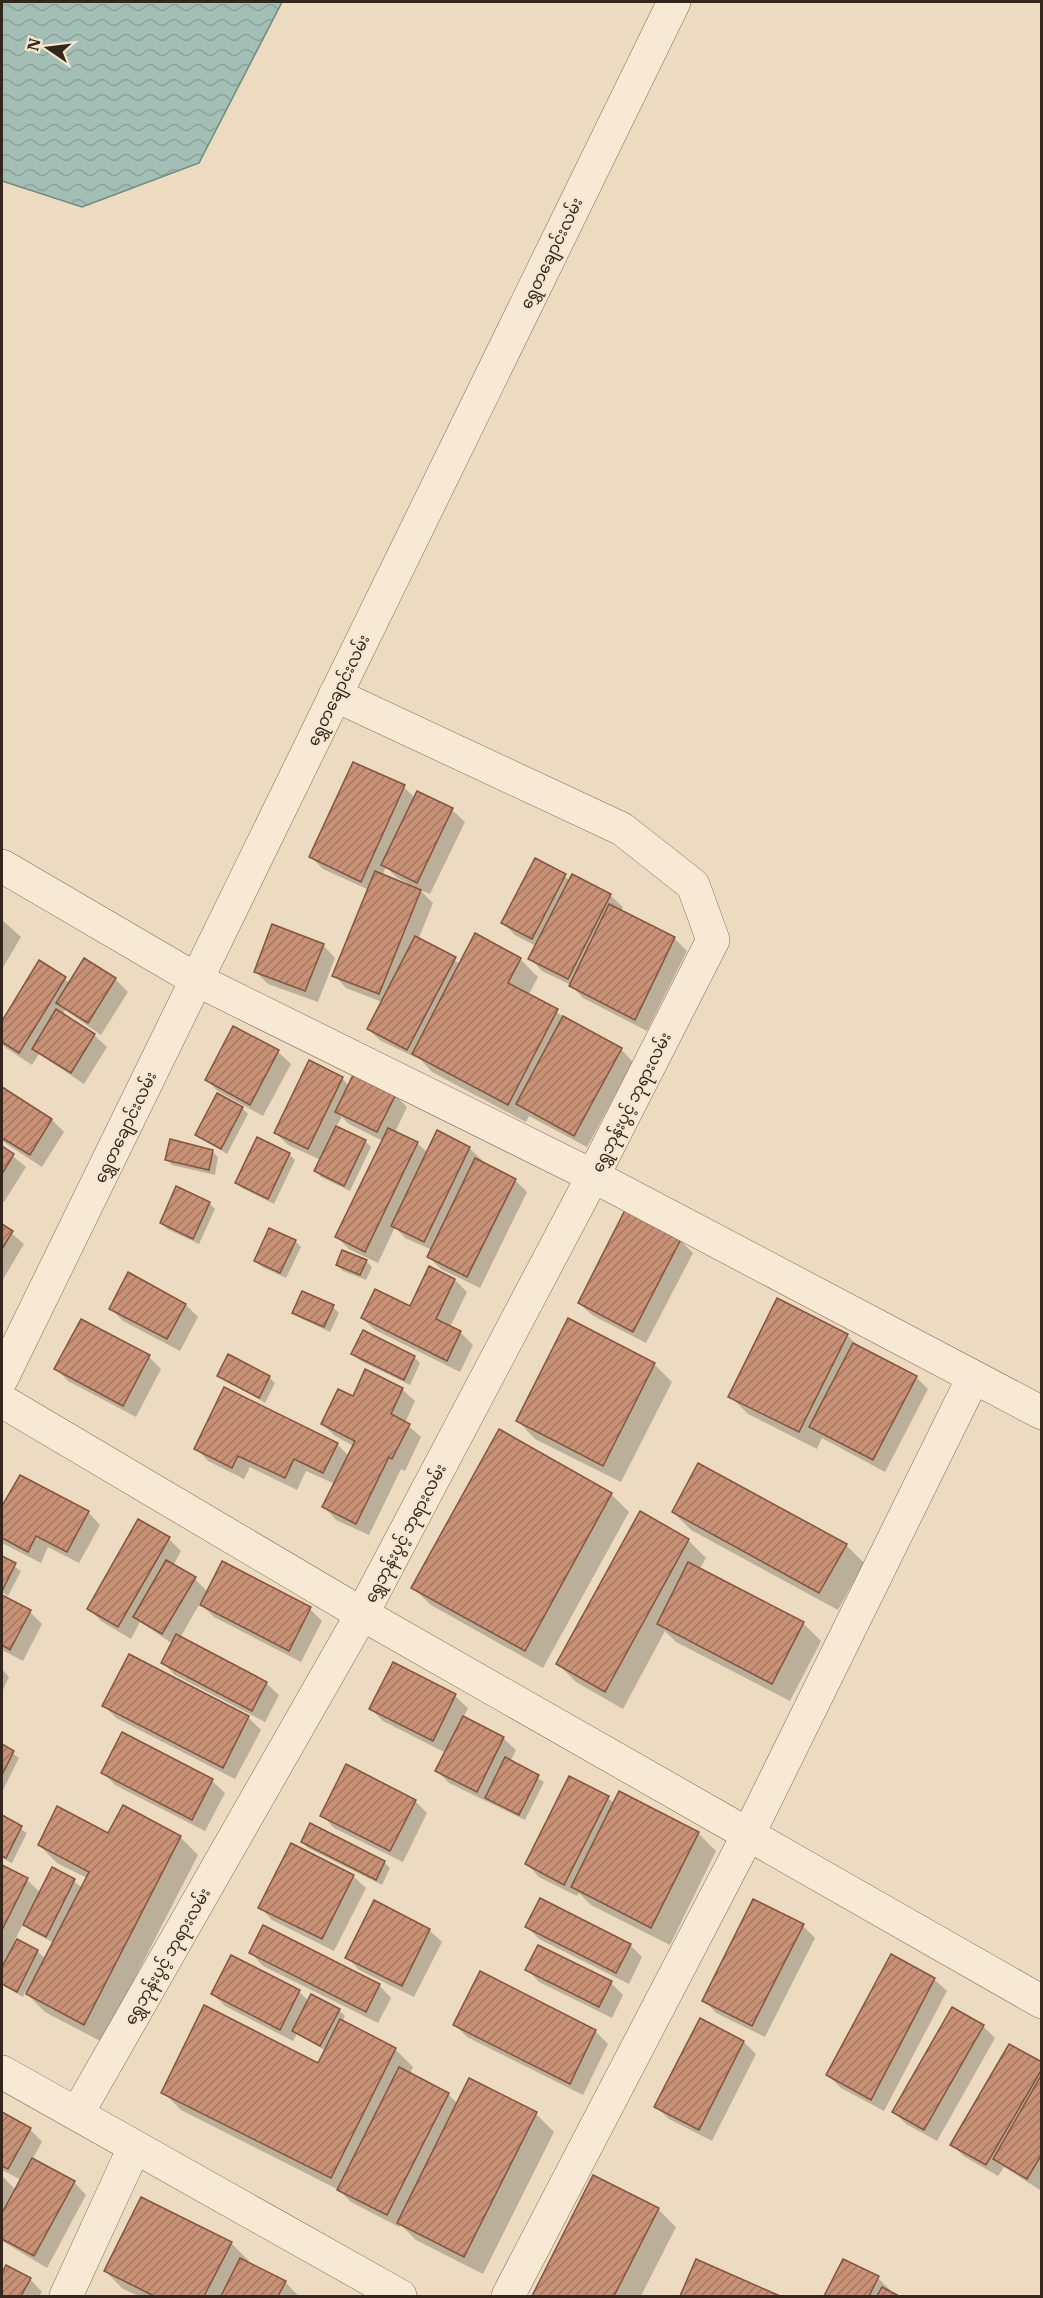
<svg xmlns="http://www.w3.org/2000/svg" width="1043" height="2298" font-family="'IBM Plex Serif','Noto Sans Myanmar',serif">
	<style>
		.water { fill: url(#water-waves); stroke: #6b8c81; stroke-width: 1.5 }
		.shadow { fill: #0003; fill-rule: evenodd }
		.building { fill: url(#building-hatch); stroke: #83543f; stroke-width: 1.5 }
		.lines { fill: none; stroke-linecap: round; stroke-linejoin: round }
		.minor-casing { stroke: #846c59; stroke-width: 34 }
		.tertiary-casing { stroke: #846c59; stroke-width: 34 }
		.minor { stroke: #f7e9d3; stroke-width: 33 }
		.tertiary { stroke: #f7e9d3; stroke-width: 33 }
		.labels { text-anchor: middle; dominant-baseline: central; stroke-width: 4.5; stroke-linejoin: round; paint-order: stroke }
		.street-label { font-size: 16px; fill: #34261d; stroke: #f4e6cf }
	</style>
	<defs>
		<pattern id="water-waves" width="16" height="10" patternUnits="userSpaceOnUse" patternTransform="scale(1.5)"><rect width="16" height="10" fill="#a3beb4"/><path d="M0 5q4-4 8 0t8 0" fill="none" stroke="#8da39a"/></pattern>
		<pattern id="building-hatch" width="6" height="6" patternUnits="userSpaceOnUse" patternTransform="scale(1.5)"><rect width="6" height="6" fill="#c99277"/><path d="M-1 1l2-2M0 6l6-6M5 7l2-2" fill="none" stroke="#a47761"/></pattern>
	</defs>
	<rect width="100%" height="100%" fill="#ecdbc0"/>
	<!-- water -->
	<polygon class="water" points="2,2 282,2 199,163 82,207 2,181"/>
	<!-- shadow -->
	<g class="shadow">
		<path d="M404 787 415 798 418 793 452 810 465 822 430 894 420 890 433 903 418 940 461 964 520 959 538 977 528 996 621 1049 633 1062 587 1147 529 1116 526 1122 432 1072 421 1060 381 1041 368 1029 382 1002 346 988 334 975 369 890 323 869 311 857ZM386 867 396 877 407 883 406 885 382 876Z"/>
		<polygon points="536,860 570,880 610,895 623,907 621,912 674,938 687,951 647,1031 583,998 571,985 542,971 530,958 536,946 515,935 503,923"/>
		<polygon points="2,920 21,937 2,969"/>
		<polygon points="323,945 335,958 318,1002 268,984 256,972"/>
		<polygon points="84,960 115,979 128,992 101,1035 65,1010 62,1015 94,1035 107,1047 84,1084 39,1054 32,1065 6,1048 2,1044 2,1023 40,962 70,983"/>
		<polygon points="278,1052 291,1064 263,1116 219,1092 206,1080"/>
		<polygon points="342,1078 349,1086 395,1095 407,1107 395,1132 417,1143 428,1153 469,1148 482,1160 481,1163 515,1180 527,1192 480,1288 441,1269 429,1257 432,1250 405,1238 395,1227 378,1263 349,1249 337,1237 383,1141 349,1124 342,1117 336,1127 365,1141 371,1147 350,1191 321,1177 316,1171 321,1160 288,1145 275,1132"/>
		<polygon points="2,1088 52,1120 64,1132 42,1167 2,1141"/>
		<polygon points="242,1108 248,1114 227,1154 196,1135"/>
		<polygon points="2,1147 26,1167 4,1202 2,1200"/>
		<polygon points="212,1151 218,1157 215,1175 172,1165 166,1159"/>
		<polygon points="289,1154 295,1160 274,1204 242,1188 236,1182"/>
		<polygon points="209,1203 215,1209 199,1244 167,1229 161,1223"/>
		<polygon points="2,1225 24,1244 2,1281"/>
		<polygon points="680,1240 693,1253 646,1343 592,1315 579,1303"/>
		<polygon points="295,1241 301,1247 286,1278 262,1267 256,1261"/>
		<polygon points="366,1261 372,1267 366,1280 343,1271 337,1265"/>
		<polygon points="430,1268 455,1280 467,1292 450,1327 460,1332 473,1345 460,1372 375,1330 362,1318 411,1308"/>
		<polygon points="186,1305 198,1317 180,1351 123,1321 111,1309"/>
		<polygon points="333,1307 339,1313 330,1332 300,1318 294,1312"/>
		<polygon points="847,1335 860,1348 916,1377 928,1389 885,1472 822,1438 817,1449 748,1414 730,1396"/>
		<polygon points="353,1354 414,1357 420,1363 410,1385 359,1360"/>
		<polygon points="149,1357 161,1369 136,1417 68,1381 56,1369"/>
		<polygon points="654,1364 672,1382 621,1482 535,1439 518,1421"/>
		<polygon points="219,1375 269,1377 275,1383 265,1403"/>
		<polygon points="402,1389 415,1401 405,1423 421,1437 405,1471 401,1469 369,1535 336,1520 324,1507 335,1484 306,1471 297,1490 250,1467 244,1479 208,1461 196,1448 337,1444 349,1456 354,1446 335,1436 322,1424 354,1398"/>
		<polygon points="499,1431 611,1494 629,1512 543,1668 431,1605 413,1588"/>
		<polygon points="2,1508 88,1512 100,1525 79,1563 48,1547 41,1563 2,1543"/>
		<polygon points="673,1512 846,1545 864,1563 838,1610 691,1530"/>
		<polygon points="169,1539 181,1551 173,1566 195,1579 208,1592 310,1609 322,1621 301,1662 214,1617 200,1603 180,1638 266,1683 279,1695 265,1722 175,1675 163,1663 173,1644 140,1622 131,1639 101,1621 88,1608"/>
		<polygon points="688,1540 706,1558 699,1570 803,1623 821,1641 790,1701 676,1642 665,1631 623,1709 576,1682 558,1664"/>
		<polygon points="2,1558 21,1571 8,1596 2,1592"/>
		<polygon points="2,1597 30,1612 42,1624 23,1661 2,1650"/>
		<polygon points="394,1664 455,1696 468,1708 463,1718 503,1738 516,1750 510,1762 544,1782 525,1820 449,1783 437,1771 446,1753 383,1721 371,1709"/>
		<polygon points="2,1669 9,1677 2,1692"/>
		<polygon points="104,1705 248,1717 261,1730 235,1779 116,1718"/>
		<polygon points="123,1734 212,1781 225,1793 205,1831 115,1785 103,1772"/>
		<polygon points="2,1746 19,1758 2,1792"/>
		<polygon points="608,1798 615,1804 698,1833 716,1851 670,1945 591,1905 579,1893 577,1896 539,1877 527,1864"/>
		<polygon points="415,1801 427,1813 403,1862 334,1828 322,1815"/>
		<polygon points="2,1817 27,1833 12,1863 2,1858"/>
		<path d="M109 1835 180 1837 198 1855 102 2042 45 2012 25 1992 23 1997 2 1985V1867L27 1880 41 1893 53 1869 74 1881 82 1888 87 1878 57 1863 39 1845ZM23 1924 31 1931 54 1943 46 1959 37 1951 15 1940Z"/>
		<polygon points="302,1842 384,1862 390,1868 382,1885 308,1848"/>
		<polygon points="353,1876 366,1888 334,1951 272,1920 260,1907"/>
		<polygon points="803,1926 815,1938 765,2037 716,2013 704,2000"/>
		<polygon points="527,1927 630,1945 642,1957 629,1984 539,1939"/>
		<polygon points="429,1930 442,1942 414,1997 359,1970 347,1957"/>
		<polygon points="251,1953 379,1985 391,1998 378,2023 263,1966"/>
		<polygon points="231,1957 299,1992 309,2001 339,2010 345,2016 342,2022 395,2049 413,2067 410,2074 448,2094 458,2104 470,2080 536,2114 554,2132 483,2274 416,2240 401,2225 399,2227 351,2202 339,2190 181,2110 163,2092 319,2065 326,2051 297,2034 293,2041 225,2006 213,1994"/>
		<polygon points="527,1969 611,1983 623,1995 612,2018 539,1982"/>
		<polygon points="481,1973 596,2032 608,2044 583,2095 467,2037 455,2025"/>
		<polygon points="934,1979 947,1991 884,2111 841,2088 828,2075"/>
		<polygon points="983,2026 995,2038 937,2141 906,2124 894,2112"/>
		<polygon points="744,2042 756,2054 712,2141 669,2119 656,2107"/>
		<polygon points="1042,2064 1042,2188 1040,2190 1004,2167 998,2176 965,2157 952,2145"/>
		<polygon points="2,2114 30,2129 42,2142 32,2160 74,2182 86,2195 47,2268 2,2241 2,2176 16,2190 21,2180 2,2170"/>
		<polygon points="593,2177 658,2209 676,2227 641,2296 533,2296"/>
		<polygon points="231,2243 249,2261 248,2263 285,2282 299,2296 139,2296 123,2289 105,2271"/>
		<polygon points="697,2261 777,2296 681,2296"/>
		<polygon points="843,2261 878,2278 890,2290 889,2293 896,2296 826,2296"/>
		<polygon points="6,2267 30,2279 42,2292 39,2296 2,2296 2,2276"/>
	</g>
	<!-- building -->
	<g class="building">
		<polygon points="353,762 405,785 361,882 309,857"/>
		<polygon points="417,791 453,808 417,883 381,865"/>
		<polygon points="535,858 566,874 532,939 501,923"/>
		<polygon points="375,871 421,890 379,994 332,976"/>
		<polygon points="572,874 611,894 568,979 528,959"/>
		<polygon points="609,904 675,937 635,1020 569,986"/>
		<polygon points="272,924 324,944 305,991 254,972"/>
		<polygon points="475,933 521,958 508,983 558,1009 508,1105 412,1054"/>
		<polygon points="415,936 456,957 407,1050 367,1029"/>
		<polygon points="84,958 116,978 88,1023 56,1003"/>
		<polygon points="39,960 66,977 19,1053 2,1042 2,1021"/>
		<polygon points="56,1009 95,1034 71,1073 32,1049"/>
		<polygon points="563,1016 622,1048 574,1136 516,1104"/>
		<polygon points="233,1026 279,1050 250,1105 205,1080"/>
		<polygon points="309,1060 343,1077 308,1149 274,1133"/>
		<polygon points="354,1073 396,1094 377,1132 335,1112"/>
		<polygon points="2,1087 52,1119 30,1155 2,1138"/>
		<polygon points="217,1093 243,1107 221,1149 195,1135"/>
		<polygon points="336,1126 366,1140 344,1186 314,1171"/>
		<polygon points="388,1128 418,1142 365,1252 335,1237"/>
		<polygon points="437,1130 470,1147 424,1242 391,1226"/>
		<polygon points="257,1137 290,1153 268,1199 235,1183"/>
		<polygon points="170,1139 213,1150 209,1170 165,1160"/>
		<polygon points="2,1146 14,1154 2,1174"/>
		<polygon points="475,1158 516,1179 467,1277 427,1257"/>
		<polygon points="176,1186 210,1202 193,1239 160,1223"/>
		<polygon points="625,1210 681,1239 633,1332 578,1303"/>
		<polygon points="2,1224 13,1231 2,1249"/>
		<polygon points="269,1228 296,1240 280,1273 254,1261"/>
		<polygon points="342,1250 367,1260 360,1275 336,1265"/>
		<polygon points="429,1266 455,1279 436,1319 461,1331 447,1361 361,1318 375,1289 410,1306"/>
		<polygon points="128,1272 186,1304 167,1339 109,1309"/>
		<polygon points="302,1291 334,1305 324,1327 292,1313"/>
		<polygon points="777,1298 848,1334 799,1432 728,1397"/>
		<polygon points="568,1318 655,1363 603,1466 516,1421"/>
		<polygon points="81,1319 150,1355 123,1406 54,1369"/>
		<polygon points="363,1330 415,1356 404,1380 351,1354"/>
		<polygon points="853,1343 917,1376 873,1460 809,1427"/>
		<polygon points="228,1354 270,1376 259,1398 217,1376"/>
		<polygon points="365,1369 403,1388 391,1414 410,1424 392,1459 389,1457 356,1524 322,1507 355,1441 321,1424 338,1389 353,1396"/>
		<polygon points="224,1387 338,1443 323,1473 294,1459 285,1478 238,1456 232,1468 194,1449"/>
		<polygon points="499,1429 612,1493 525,1651 411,1588"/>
		<polygon points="698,1463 847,1544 819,1593 672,1512"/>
		<polygon points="20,1475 89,1511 67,1552 36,1536 28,1552 2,1538 2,1506"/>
		<polygon points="640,1511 689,1539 605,1692 556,1664"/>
		<polygon points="138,1519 170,1537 118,1627 87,1609"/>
		<polygon points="2,1556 16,1563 2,1591"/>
		<polygon points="166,1560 196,1577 162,1634 133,1617"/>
		<polygon points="222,1561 311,1607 289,1651 200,1605"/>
		<polygon points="688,1562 804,1622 772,1684 657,1624"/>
		<polygon points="2,1595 31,1610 10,1650 2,1645"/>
		<polygon points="176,1634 267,1682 252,1711 161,1663"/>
		<polygon points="129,1654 249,1716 223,1768 102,1706"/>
		<polygon points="393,1662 456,1694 433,1741 369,1709"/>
		<polygon points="463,1716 504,1737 477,1792 435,1771"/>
		<polygon points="122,1732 213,1779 192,1820 101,1773"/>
		<polygon points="2,1744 14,1751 2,1775"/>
		<polygon points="505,1757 539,1775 519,1815 485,1798"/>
		<polygon points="346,1764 416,1800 390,1851 320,1816"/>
		<polygon points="569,1776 609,1796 564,1885 525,1864"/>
		<polygon points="619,1791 699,1832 651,1928 571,1887"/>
		<polygon points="123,1805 181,1836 84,2025 26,1994 89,1872 38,1845 57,1806 108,1833"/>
		<polygon points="2,1815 22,1826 6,1858 2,1856"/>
		<polygon points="310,1823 385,1861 376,1880 301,1842"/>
		<polygon points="291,1843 354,1875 322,1939 258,1908"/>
		<polygon points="2,1865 28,1878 2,1930"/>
		<polygon points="52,1867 75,1879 46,1937 23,1925"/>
		<polygon points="540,1898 631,1944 616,1973 525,1927"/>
		<polygon points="753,1899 804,1924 752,2026 702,2001"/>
		<polygon points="374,1900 430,1929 402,1986 345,1958"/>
		<polygon points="263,1925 380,1984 366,2012 249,1953"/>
		<polygon points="17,1939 38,1950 17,1992 2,1984 2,1967"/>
		<polygon points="538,1945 612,1981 599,2007 525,1970"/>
		<polygon points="891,1954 935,1978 871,2100 826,2075"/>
		<polygon points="231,1955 300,1990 280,2030 211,1994"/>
		<polygon points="480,1971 596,2030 570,2084 453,2025"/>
		<polygon points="311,1994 340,2009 320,2046 292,2031"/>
		<polygon points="204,2005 318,2063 340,2019 396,2048 331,2178 161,2093"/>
		<polygon points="952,2007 984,2025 924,2130 892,2112"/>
		<polygon points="700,2018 744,2041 699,2130 654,2107"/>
		<polygon points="1009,2044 1042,2062 1042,2069 986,2165 950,2145"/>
		<polygon points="399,2067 449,2093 387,2215 337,2190"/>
		<polygon points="1042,2074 1042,2154 1027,2179 993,2159"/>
		<polygon points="469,2078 537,2112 464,2257 397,2223"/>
		<polygon points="2,2112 31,2128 8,2169 2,2166"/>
		<polygon points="32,2158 75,2181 34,2256 2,2239 2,2213"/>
		<polygon points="593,2175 659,2208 614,2296 532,2296"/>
		<polygon points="141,2197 232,2242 204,2296 154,2296 104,2271"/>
		<polygon points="240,2258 286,2281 278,2296 221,2296"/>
		<polygon points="696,2259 780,2296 680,2296"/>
		<polygon points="843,2259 879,2276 869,2296 824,2296"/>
		<polygon points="6,2265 31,2278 21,2296 2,2296 2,2273"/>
		<polygon points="882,2287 899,2296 877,2296"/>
	</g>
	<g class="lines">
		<defs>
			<g id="minor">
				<polyline points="2,866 197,980 593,1176 1042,1413"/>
				<polyline points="2,1378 674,2"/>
				<polyline points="2,1401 362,1614 1042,2002"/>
				<polyline points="77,2114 362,1614 593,1176 713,940 693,885 622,829 335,695"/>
				<polyline points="66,2296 134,2148"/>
				<polyline points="508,2296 749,1833 973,1378"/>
			</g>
			<polyline id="tertiary" points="2,2072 400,2296"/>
		</defs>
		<!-- minor casing -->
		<use href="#minor" class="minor-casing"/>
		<!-- tertiary casing -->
		<use href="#tertiary" class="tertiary-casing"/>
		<!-- minor -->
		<use href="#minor" class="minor"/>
		<!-- tertiary -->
		<use href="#tertiary" class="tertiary"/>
	</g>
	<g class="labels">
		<!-- street labels -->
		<g class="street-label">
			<text transform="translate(551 253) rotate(-64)">ရွှေတချောင်းလမ်း</text>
			<text transform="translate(338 690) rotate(-64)">ရွှေတချောင်းလမ်း</text>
			<text transform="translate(631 1102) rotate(-63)">ရွှေဘုန်းပွင့် ဘုရားလမ်း</text>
			<text transform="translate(125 1127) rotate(-64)">ရွှေတချောင်းလမ်း</text>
			<text transform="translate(405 1533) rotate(-62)">ရွှေဘုန်းပွင့် ဘုရားလမ်း</text>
			<text transform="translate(167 1956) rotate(-60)">ရွှေဘုန်းပွင့် ဘုရားလမ်း</text>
		</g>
	</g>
	<!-- border -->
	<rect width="1043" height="2298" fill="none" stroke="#34261d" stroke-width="6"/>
	<!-- north arrow -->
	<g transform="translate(48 48) rotate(284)" stroke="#f4e6cf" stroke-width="4.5" paint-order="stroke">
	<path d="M0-4.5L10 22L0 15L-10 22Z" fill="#34261d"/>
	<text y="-9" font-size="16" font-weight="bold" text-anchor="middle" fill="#34261d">N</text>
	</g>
</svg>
